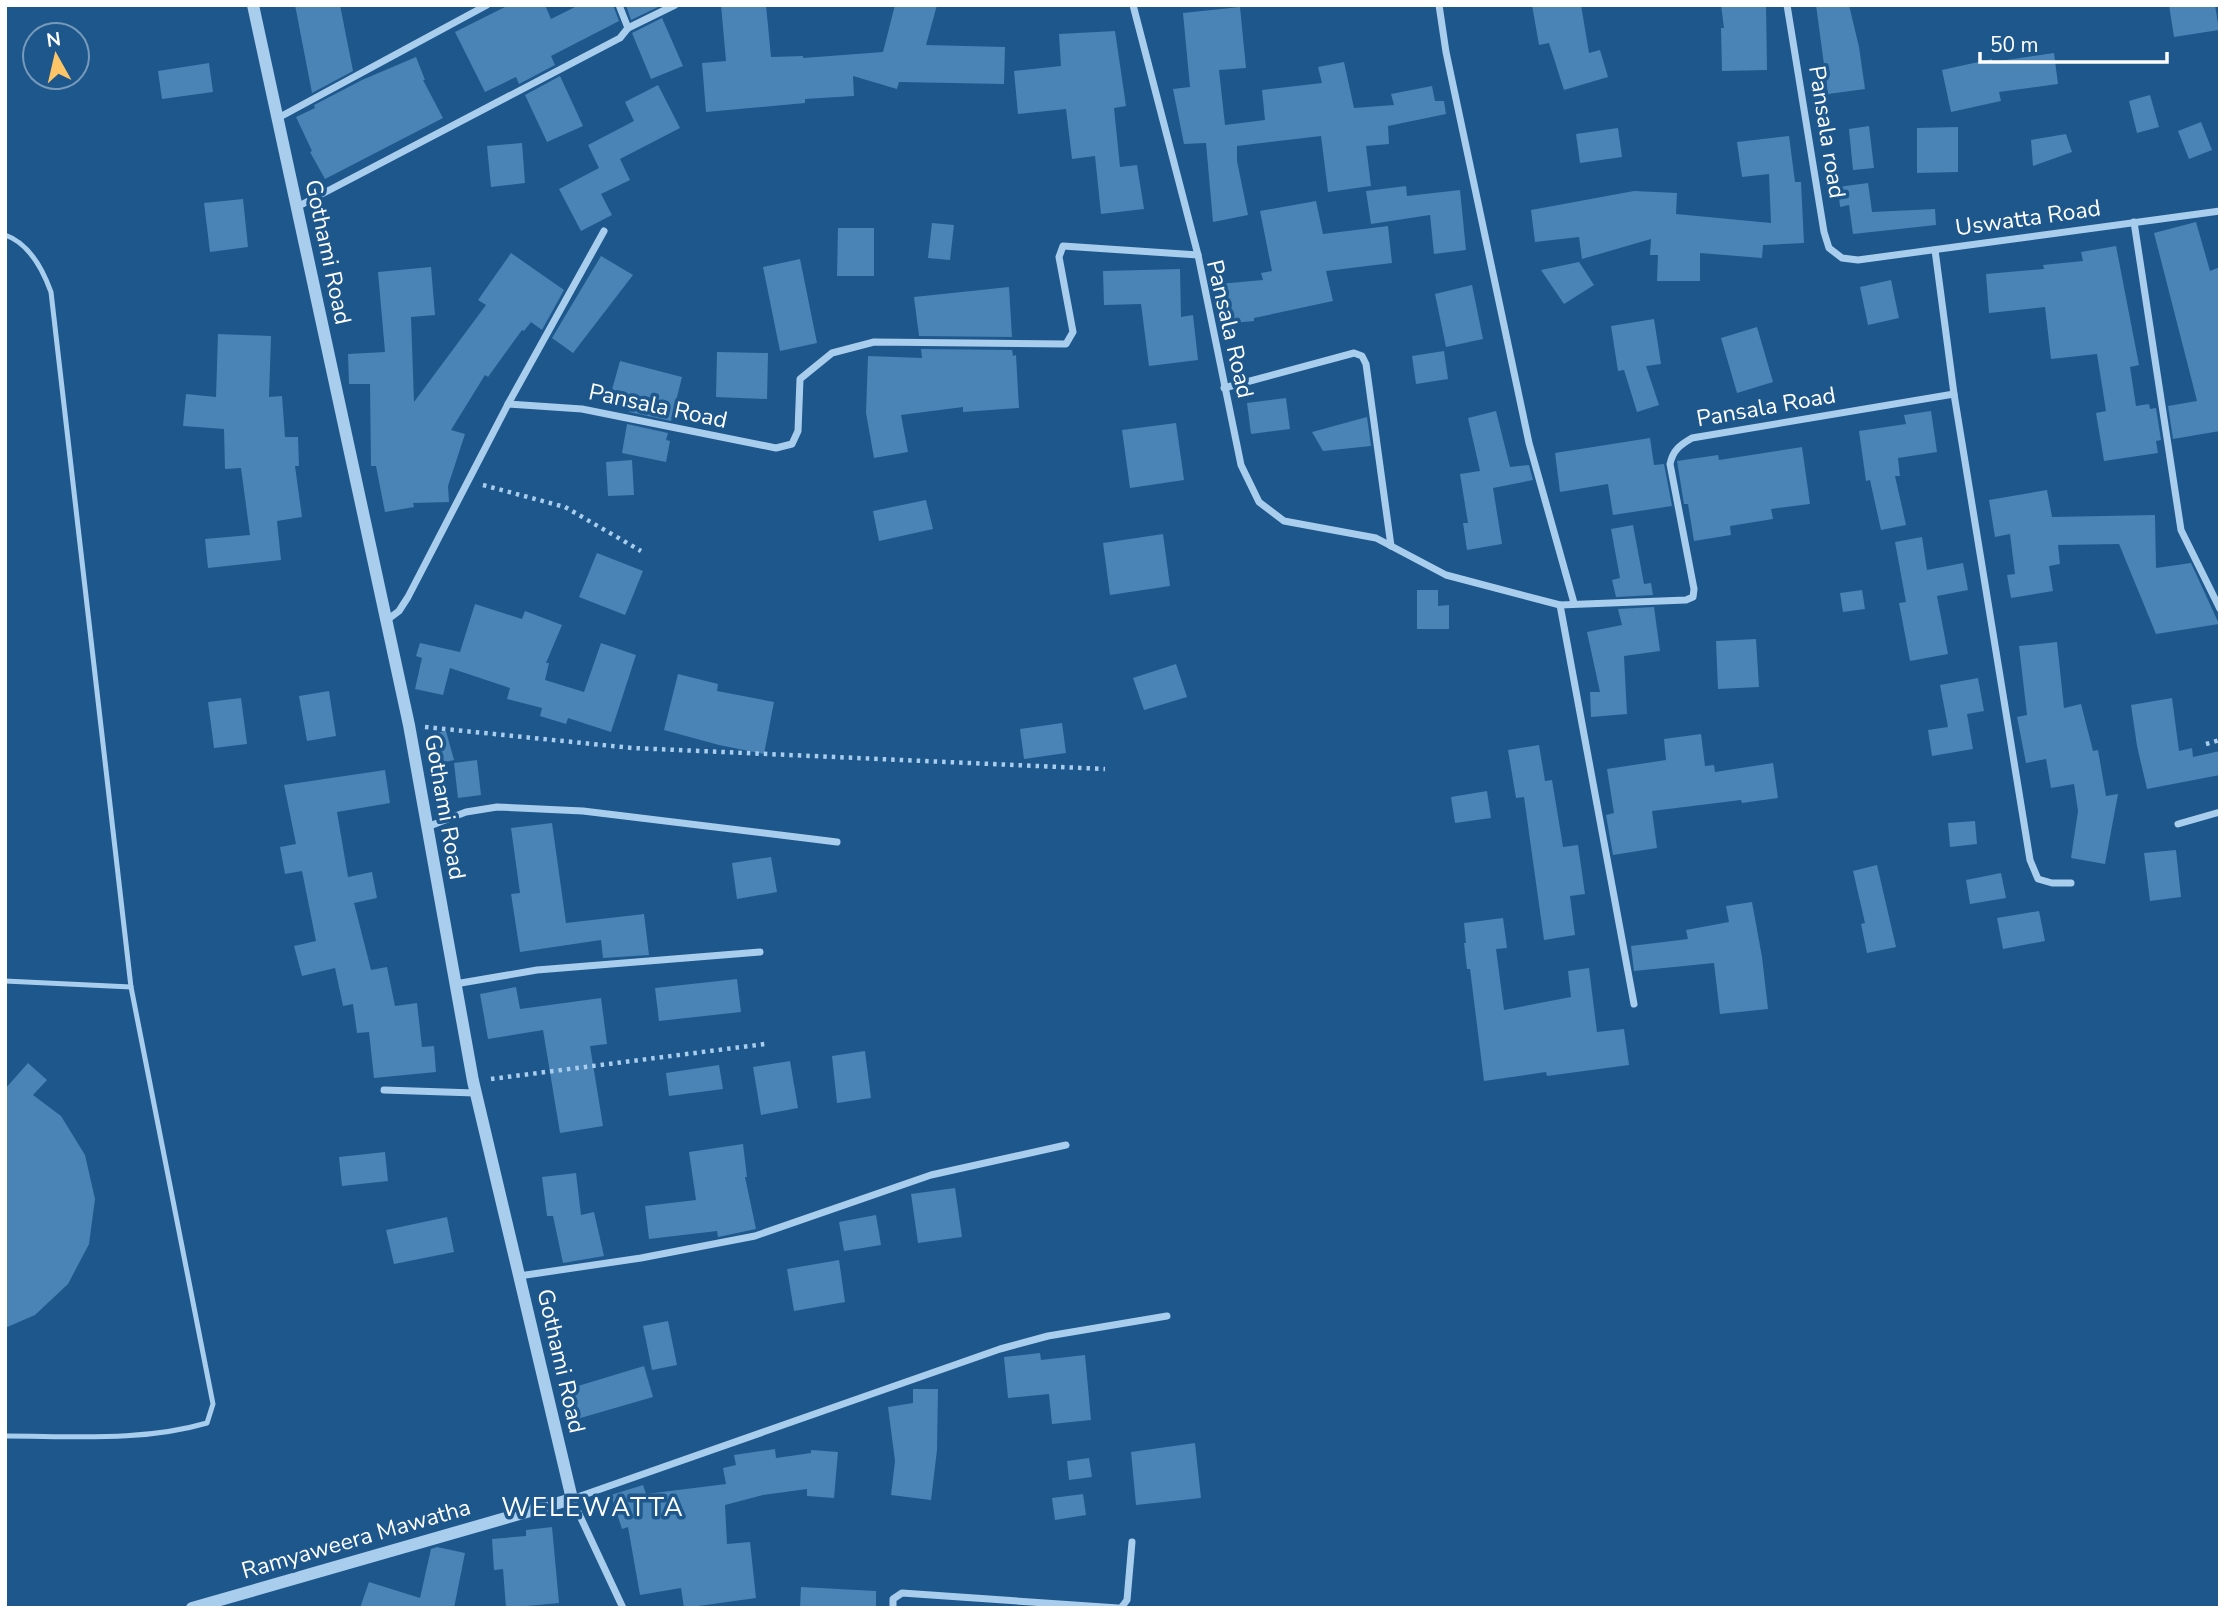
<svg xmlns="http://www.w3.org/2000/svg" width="2225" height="1613" font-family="'Nunito Sans',sans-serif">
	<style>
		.building { fill: #4a83b6 }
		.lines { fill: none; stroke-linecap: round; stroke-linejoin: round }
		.path { stroke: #a9cded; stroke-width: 4.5; stroke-dasharray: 3.5 5; stroke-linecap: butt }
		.service { stroke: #a9cded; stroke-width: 5 }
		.minor { stroke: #a9cded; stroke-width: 7 }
		.tertiary { stroke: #a9cded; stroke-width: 12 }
		.labels { text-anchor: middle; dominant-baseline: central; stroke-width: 7; stroke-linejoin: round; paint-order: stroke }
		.street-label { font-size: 23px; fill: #fff; stroke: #1d578c }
		.quarter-label { font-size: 26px; letter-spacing: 2px; fill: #fff; stroke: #1d578c }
	</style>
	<rect width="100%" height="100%" fill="#1d578c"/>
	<!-- building -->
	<g class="building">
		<polygon points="295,5 340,5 353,71 312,93"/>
		<polygon points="509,5 545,5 551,19 579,5 613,5 619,21 551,56 555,65 519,84 516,77 485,92 455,32"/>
		<polygon points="626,5 657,5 658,7 631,20"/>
		<polygon points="721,5 766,5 771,57 803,56 803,58 883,52 895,5 937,5 926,45 1005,47 1004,84 899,82 897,89 853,76 854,96 805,99 805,103 706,112 702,63 726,61"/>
		<polygon points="1532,5 1581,5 1589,53 1600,50 1608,77 1564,90 1549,43 1539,45"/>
		<polygon points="1721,5 1766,5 1767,70 1722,71 1721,28 1724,28"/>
		<polygon points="1816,5 1849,5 1859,47 1865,89 1828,94"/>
		<polygon points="2169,5 2215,5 2219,30 2174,37"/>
		<polygon points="1240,7 1246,68 1219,70 1225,125 1265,120 1262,90 1322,83 1318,67 1344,62 1354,108 1394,105 1391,94 1432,86 1435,101 1444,101 1446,114 1388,126 1389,144 1366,146 1371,186 1328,192 1321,136 1237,146 1237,161 1248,215 1213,222 1206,143 1184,144 1173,89 1190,87 1183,13"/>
		<polygon points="662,18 683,66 651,79 632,33"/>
		<polygon points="1115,31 1126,106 1114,108 1120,167 1137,165 1144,209 1101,214 1095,156 1072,159 1066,109 1018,114 1014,71 1061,66 1059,34"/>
		<polygon points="2054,53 2058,84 1999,92 2001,101 1951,112 1942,70 1992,59 1992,62"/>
		<polygon points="416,57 425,80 423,80 443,118 325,179 310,152 312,151 296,117 315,108 314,105 362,80"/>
		<polygon points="209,63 213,92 162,99 158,71"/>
		<polygon points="560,76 583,126 547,142 525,95"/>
		<polygon points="658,85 680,128 620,159 630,180 601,194 612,215 581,231 559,189 599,168 588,145 634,121 625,102"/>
		<polygon points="2150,95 2159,127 2137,133 2129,101"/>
		<polygon points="2201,122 2212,150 2189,159 2178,131"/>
		<polygon points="1869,126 1874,168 1853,170 1849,129"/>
		<polygon points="1958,127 1958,172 1917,173 1917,128"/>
		<polygon points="1618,128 1622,157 1580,163 1576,134"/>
		<polygon points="2066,134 2072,152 2033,166 2031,140"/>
		<polygon points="1789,136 1795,182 1801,182 1804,243 1763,245 1762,258 1700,253 1700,281 1657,281 1658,255 1650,255 1651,239 1582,259 1579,237 1535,242 1531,210 1634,191 1677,193 1676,214 1771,223 1769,174 1742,177 1737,142"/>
		<polygon points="522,143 525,183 491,187 487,146"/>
		<polygon points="1868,183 1872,212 1935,209 1936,225 1853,234 1849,205 1840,207 1838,187"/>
		<polygon points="1406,186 1407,196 1460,190 1466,250 1434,254 1430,215 1371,224 1366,191"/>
		<polygon points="243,199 248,247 210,252 204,203"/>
		<polygon points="1316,201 1323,234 1388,226 1392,263 1326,271 1333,301 1254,318 1254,321 1222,324 1219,284 1263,280 1261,273 1272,271 1260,211"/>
		<polygon points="2196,222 2210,271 2220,267 2220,431 2173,439 2168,406 2197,401 2154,233"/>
		<polygon points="932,223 954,225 950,260 928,258"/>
		<polygon points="838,228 874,228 874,276 837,276"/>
		<polygon points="2116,246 2139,365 2130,367 2136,406 2149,404 2150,409 2156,408 2161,440 2156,441 2158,453 2104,461 2096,413 2106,411 2097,354 2051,359 2045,307 1989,313 1986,274 2044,269 2043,265 2083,261 2081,252"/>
		<polygon points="511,253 564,290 542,330 531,322 524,331 522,330 488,377 485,375 451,430 465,434 448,486 449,502 413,503 414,507 385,512 376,466 371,466 370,384 349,384 348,354 385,352 378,272 431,267 435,315 411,317 414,402 486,305 478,300"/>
		<polygon points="601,256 633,275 573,353 552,338"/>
		<polygon points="800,259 817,343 780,351 763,267"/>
		<polygon points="1579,262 1594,285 1564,304 1541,270"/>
		<polygon points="1180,269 1181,317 1193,315 1198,360 1149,366 1141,304 1104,305 1103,271"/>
		<polygon points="1891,280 1899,318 1868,325 1860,287"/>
		<polygon points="1472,285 1483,339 1446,347 1435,294"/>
		<polygon points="1009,287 1012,337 919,336 914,297"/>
		<polygon points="1654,319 1661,364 1646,366 1659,405 1637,412 1624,370 1618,371 1611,326"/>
		<polygon points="1757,327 1773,382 1737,393 1721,338"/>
		<polygon points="218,334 271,336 269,397 282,396 285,437 298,437 299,466 295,466 302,517 277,521 281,560 208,568 205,539 250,535 241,468 225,469 224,429 183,426 186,394 216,397"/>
		<polygon points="921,349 1012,350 1013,356 1016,355 1019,408 963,412 963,407 901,415 908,452 874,458 866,413 868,356 922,358"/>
		<polygon points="1444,351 1448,379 1416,384 1412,356"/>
		<polygon points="717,352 768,353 767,399 716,397"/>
		<polygon points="620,361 682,377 671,421 629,412 630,410 608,404"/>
		<polygon points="1286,398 1290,429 1251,434 1247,403"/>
		<polygon points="1496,411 1510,467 1529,465 1533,480 1493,488 1502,544 1467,550 1463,523 1468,523 1460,474 1480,471 1468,418"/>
		<polygon points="1931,411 1937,452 1898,458 1900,476 1895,476 1906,525 1881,530 1870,480 1866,481 1859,431 1906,424 1904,415"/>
		<polygon points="1367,417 1371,446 1323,451 1312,432"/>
		<polygon points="1176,423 1184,480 1130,488 1122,430"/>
		<polygon points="627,424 668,433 666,440 670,441 666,462 622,453"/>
		<polygon points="1650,438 1654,465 1664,464 1672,506 1613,515 1608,484 1560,492 1555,453"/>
		<polygon points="1802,447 1810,504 1771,509 1773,519 1730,526 1731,535 1694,541 1688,504 1684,504 1677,461 1718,455 1719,460"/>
		<polygon points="632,460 634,495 608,496 606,462"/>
		<polygon points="2047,490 2052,517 2155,515 2156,568 2191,563 2219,624 2156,634 2119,544 2058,545 2060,564 2049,566 2053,591 2011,598 2007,575 2015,574 2010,534 1995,537 1989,500"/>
		<polygon points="926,500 933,529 879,541 873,511"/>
		<polygon points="1633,525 1644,584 1651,583 1653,595 1616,597 1612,580 1620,578 1611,529"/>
		<polygon points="1163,534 1170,586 1110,595 1103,543"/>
		<polygon points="1922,537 1927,570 1963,563 1968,590 1937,596 1948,654 1910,661 1899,603 1906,602 1895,542"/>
		<polygon points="597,553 643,571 625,615 579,597"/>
		<polygon points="1417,590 1438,590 1438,606 1449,605 1449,629 1417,629"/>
		<polygon points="1862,590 1865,609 1843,612 1840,593"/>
		<polygon points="475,604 522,619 525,611 562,625 546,663 549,663 545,680 584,692 601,643 636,655 611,732 568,718 566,724 540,716 542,708 507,699 510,688 450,668 443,695 415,689 422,658 416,656 420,643 460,652"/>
		<polygon points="1654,607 1660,651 1624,656 1627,714 1591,717 1590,692 1600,692 1587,632 1622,625 1618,609"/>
		<polygon points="1756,639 1759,687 1718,689 1716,641"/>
		<polygon points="2057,642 2064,708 2081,704 2093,751 2098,750 2106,796 2118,794 2105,864 2071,858 2078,811 2074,784 2051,788 2046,759 2026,763 2017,717 2027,715 2019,646"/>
		<polygon points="1176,664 1187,697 1144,710 1133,678"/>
		<polygon points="678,674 718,684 717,691 774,702 764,754 719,745 664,730"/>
		<polygon points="1978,678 1984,711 1967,714 1973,749 1932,756 1928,730 1948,727 1940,685"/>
		<polygon points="329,691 336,736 307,741 299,696"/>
		<polygon points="241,698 247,744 214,748 208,702"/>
		<polygon points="2172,698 2179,751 2192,748 2193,757 2220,751 2220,775 2147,789 2137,746 2131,705"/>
		<polygon points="1062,723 1066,753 1024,759 1020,729"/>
		<polygon points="446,731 454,760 433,765 426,735"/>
		<polygon points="1701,734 1705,766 1714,765 1715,772 1773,763 1778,798 1742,803 1741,800 1652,811 1657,848 1613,855 1606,815 1614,813 1607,769 1666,760 1664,739"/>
		<polygon points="1539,745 1545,781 1552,780 1563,847 1578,845 1585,894 1570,896 1575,935 1544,940 1524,797 1516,798 1508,750"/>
		<polygon points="477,760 481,795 458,798 454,763"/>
		<polygon points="385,770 390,803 337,812 348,877 372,872 377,898 354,903 371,970 387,967 395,1006 417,1003 422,1047 434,1046 436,1072 374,1078 369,1032 357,1033 353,1004 343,1006 335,968 302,976 294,946 316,941 302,871 285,874 280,847 296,844 284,785"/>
		<polygon points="1487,791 1491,818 1455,823 1451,797"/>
		<polygon points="1975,821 1977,844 1950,847 1948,823"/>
		<polygon points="552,823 566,923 644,914 649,955 603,958 601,940 520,952 511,894 520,893 511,828"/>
		<polygon points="2176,850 2181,897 2150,901 2144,853"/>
		<polygon points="771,857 777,892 737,899 732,863"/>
		<polygon points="1877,865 1896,947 1867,953 1861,924 1865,923 1853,871"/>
		<polygon points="2001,873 2006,898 1970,904 1966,880"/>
		<polygon points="1752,902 1762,957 1768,1009 1720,1014 1714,963 1634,971 1631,946 1688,939 1686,930 1729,922 1726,906"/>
		<polygon points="2039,911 2045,941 2003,949 1997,918"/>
		<polygon points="1503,918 1507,948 1496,949 1504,1010 1571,997 1568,971 1589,968 1597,1032 1624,1029 1629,1065 1547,1076 1546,1072 1484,1081 1470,969 1467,969 1464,943 1466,943 1464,923"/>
		<polygon points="737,979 741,1012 659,1021 655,988"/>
		<polygon points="516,987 520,1009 601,998 607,1044 590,1046 603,1126 560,1133 543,1030 488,1039 480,994"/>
		<polygon points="865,1051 871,1098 837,1103 832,1056"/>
		<polygon points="790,1061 798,1108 761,1115 753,1067"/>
		<polygon points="28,1063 47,1080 33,1095 61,1116 85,1155 95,1199 89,1244 68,1284 35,1315 5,1328 5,1089"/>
		<polygon points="719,1065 723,1089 669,1096 666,1073"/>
		<polygon points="743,1144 747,1177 745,1177 756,1229 718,1237 717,1231 649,1239 645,1206 696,1200 689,1152"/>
		<polygon points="385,1152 388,1181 342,1186 339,1157"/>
		<polygon points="576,1173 581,1215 594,1212 604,1256 563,1263 553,1216 547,1216 542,1177"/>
		<polygon points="955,1188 962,1237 918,1243 911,1194"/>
		<polygon points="876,1215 881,1245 844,1251 839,1222"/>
		<polygon points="447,1217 454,1252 394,1264 386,1230"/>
		<polygon points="839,1260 845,1302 794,1311 787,1269"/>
		<polygon points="668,1321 677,1365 652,1370 643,1326"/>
		<polygon points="1040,1353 1041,1360 1085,1355 1091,1420 1052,1424 1049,1394 1008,1398 1004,1357"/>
		<polygon points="644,1366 653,1397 577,1419 568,1389"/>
		<polygon points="913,1389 938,1389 937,1450 931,1500 891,1495 895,1461 888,1407 913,1403"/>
		<polygon points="1195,1443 1201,1498 1136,1505 1131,1452"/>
		<polygon points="775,1449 776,1458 811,1453 811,1450 838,1452 834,1498 807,1496 807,1489 763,1495 725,1505 727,1544 750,1542 756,1598 684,1608 681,1588 640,1595 628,1527 622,1529 611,1495 643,1485 646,1494 726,1484 723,1468 736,1465 734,1455"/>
		<polygon points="1089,1458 1092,1477 1069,1480 1067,1461"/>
		<polygon points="1083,1494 1086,1515 1055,1520 1052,1498"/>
		<polygon points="552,1527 559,1603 506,1608 503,1569 494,1570 492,1539 526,1536 526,1530"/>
		<polygon points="437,1547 465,1553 454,1608 360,1608 369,1582 420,1598 431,1549"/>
		<polygon points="801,1587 876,1591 876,1608 800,1608"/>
	</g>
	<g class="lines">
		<!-- path -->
		<g class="path">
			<polyline points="483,485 565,507 641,551"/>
			<polyline points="425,727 632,748 1105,769"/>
			<polyline points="2206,744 2220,740"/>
			<polyline points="491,1079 765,1044"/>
		</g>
		<!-- service -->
		<g class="service">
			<path d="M5 235C29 243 43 270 51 292L131 987 213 1404 207 1423C142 1442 72 1436 5 1436"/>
			<polyline points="5,981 131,987"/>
		</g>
		<!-- minor -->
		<g class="minor">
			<path d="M1133 5 1198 255 1241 465 1259 502 1284 521 1376 538 1446 575 1560 605 1686 600 1693 597 1694 589 1670 464C1673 450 1680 445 1692 438L1954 394"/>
			<polyline points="1439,5 1446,52 1529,443 1574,603"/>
			<polyline points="1787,5 1824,232 1829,248 1842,258 1858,260 2220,211"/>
			<polyline points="628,28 675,5"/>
			<polyline points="278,118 487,5"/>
			<polyline points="297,207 620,38 628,28 619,5"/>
			<polyline points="2134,222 2181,530 2220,609"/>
			<polyline points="1935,250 1954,394 2030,860 2038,879 2052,883 2071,883"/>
			<polyline points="1224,388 1354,353 1362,356 1366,364 1391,546"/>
			<polyline points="508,404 604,231"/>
			<polyline points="1560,605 1634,1004"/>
			<polyline points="387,620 399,611 408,597 508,404 582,409 776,448 792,444 798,431 800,379 832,353 874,342 1066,344 1073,332 1059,257 1063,246 1198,255"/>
			<polyline points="2178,824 2220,812"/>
			<polyline points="427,827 466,812 497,807 583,811 837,842"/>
			<polyline points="455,984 537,970 760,952"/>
			<polyline points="384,1090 475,1093"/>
			<polyline points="519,1276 641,1258 755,1236 931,1175 1066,1145"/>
			<polyline points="623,1608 572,1499 1000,1349 1048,1336 1167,1316"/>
			<polyline points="893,1608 893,1599 902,1593 1118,1608"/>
			<polyline points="1121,1608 1127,1600 1132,1542"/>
		</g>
		<!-- tertiary -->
		<polyline class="tertiary" points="192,1608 572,1499 473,1081 409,725 253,5"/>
	</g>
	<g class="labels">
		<!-- street labels -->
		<g class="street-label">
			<text transform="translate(1827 132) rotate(81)">Pansala road</text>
			<text transform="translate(2028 218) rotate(-8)">Uswatta Road</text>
			<text transform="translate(328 252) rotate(78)">Gothami Road</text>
			<text transform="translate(1230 329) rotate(77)">Pansala Road</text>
			<text transform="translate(658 406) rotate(12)">Pansala Road</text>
			<text transform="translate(1766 407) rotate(-10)">Pansala Road</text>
			<text transform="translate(445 807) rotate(80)">Gothami Road</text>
			<text transform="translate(561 1361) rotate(77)">Gothami Road</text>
			<text transform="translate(356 1539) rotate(-16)">Ramyaweera Mawatha</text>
		</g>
		<!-- quarter labels -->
		<g class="quarter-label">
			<text x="593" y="1507">WELEWATTA</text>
		</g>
	</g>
	<!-- border -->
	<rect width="2225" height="1613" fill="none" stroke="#ffffff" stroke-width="14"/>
	<!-- north arrow -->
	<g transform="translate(56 56) rotate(352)"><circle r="33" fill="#1d578c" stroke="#779aba" stroke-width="2"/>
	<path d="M0-5L12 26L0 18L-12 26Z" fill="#fdc567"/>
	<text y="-10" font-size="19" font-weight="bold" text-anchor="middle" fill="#ffffff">N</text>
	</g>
	<!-- scale -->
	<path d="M1980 52v10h187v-10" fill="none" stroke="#ffffff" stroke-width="3.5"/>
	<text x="1990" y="52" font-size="21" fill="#ffffff" stroke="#1d578c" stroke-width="5" paint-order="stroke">50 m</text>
</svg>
